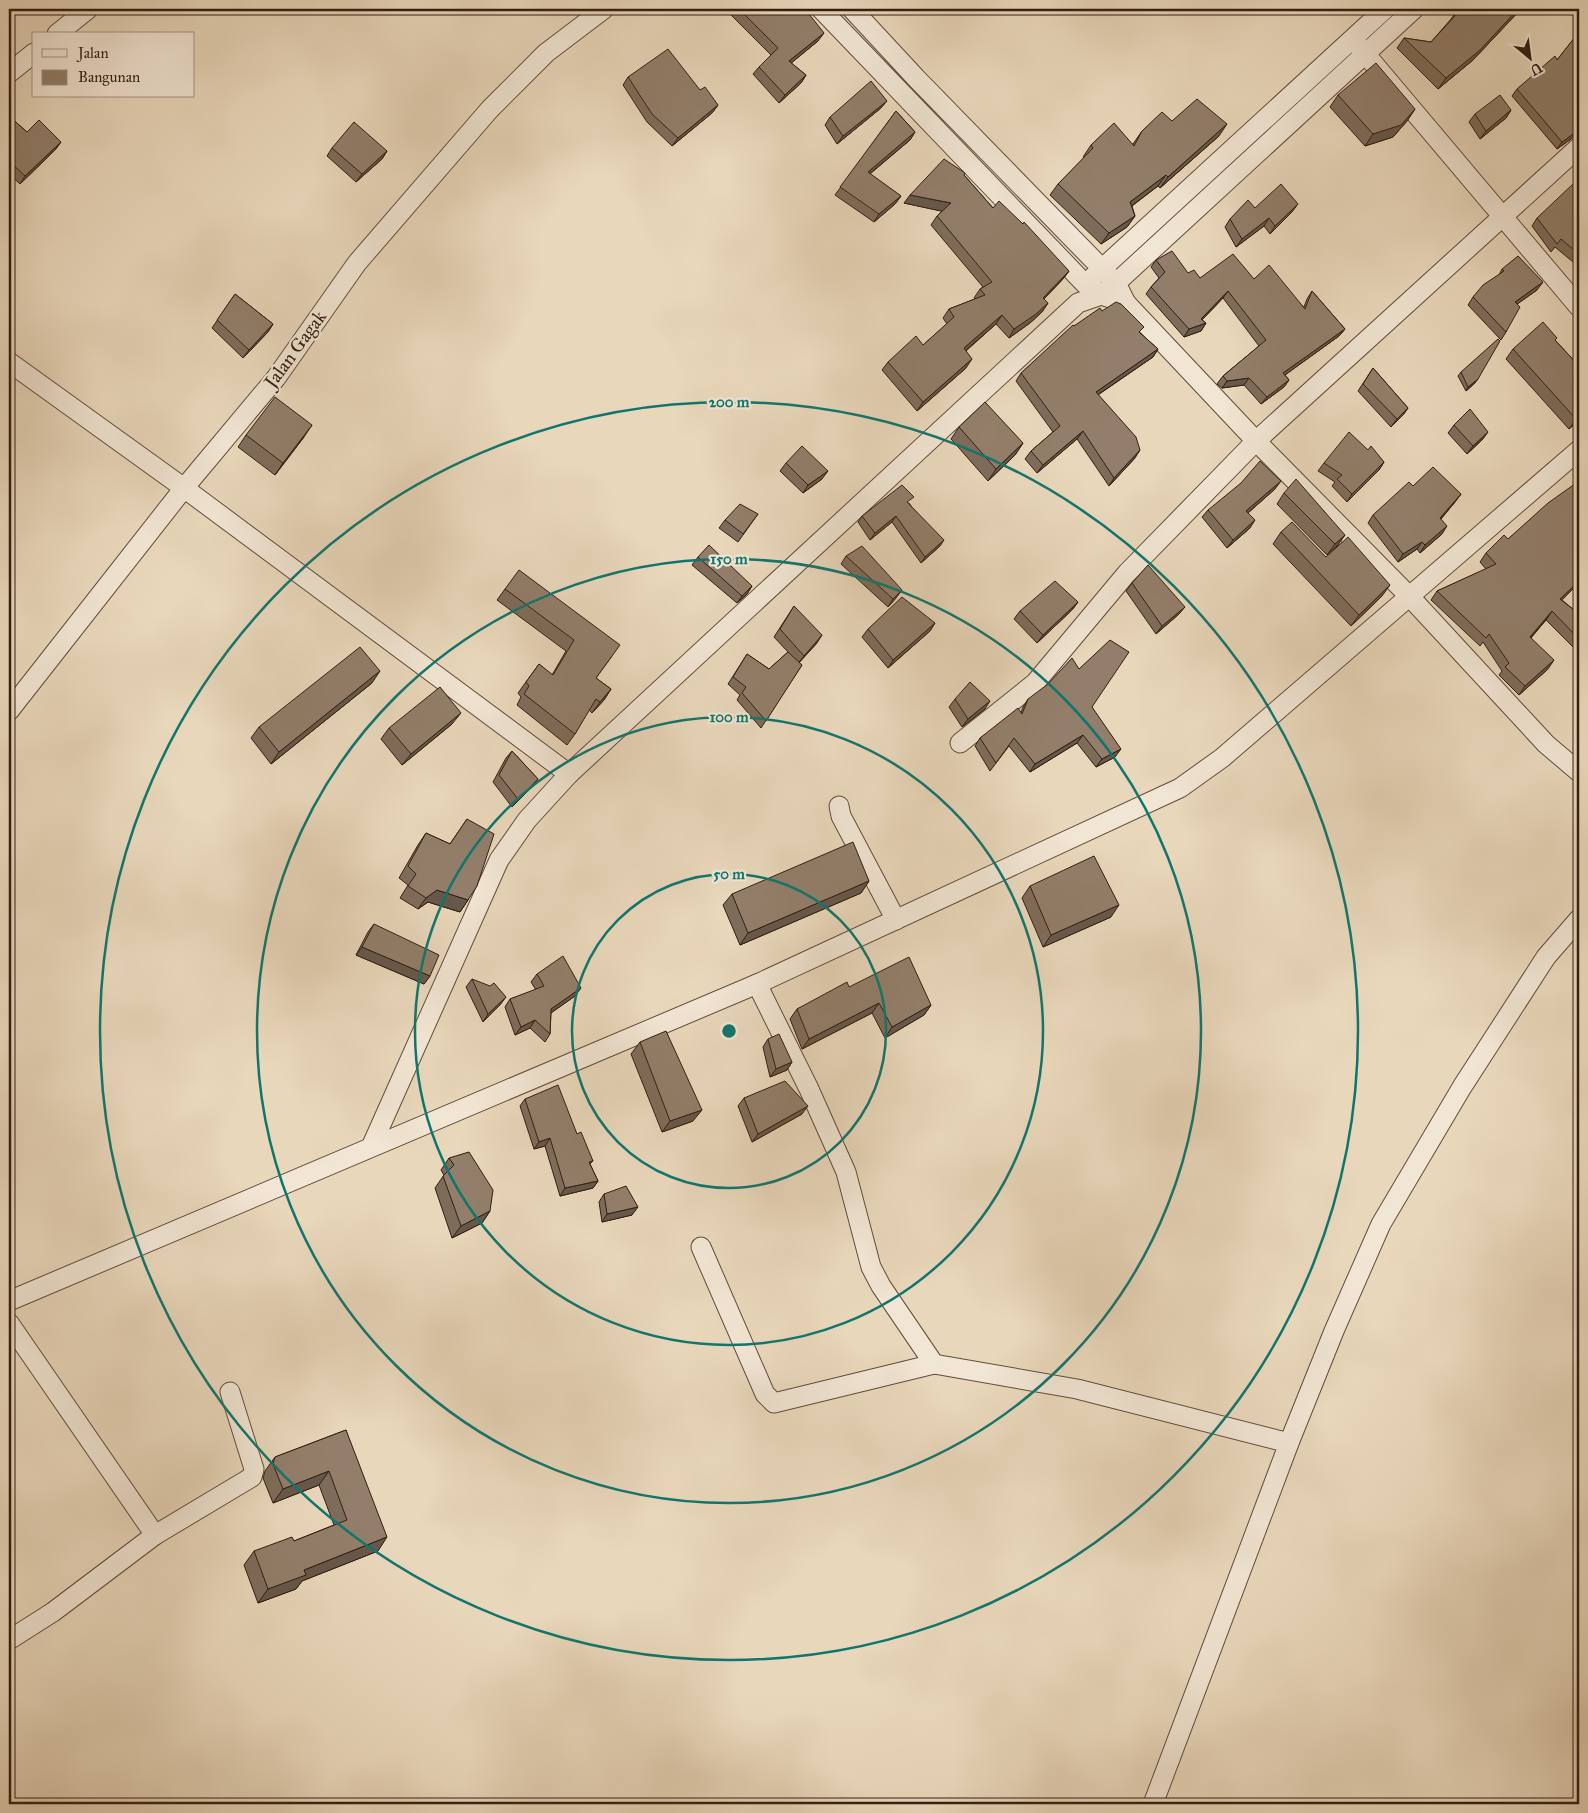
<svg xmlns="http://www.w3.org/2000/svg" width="1588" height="1813" font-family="'IM FELL Great Primer',serif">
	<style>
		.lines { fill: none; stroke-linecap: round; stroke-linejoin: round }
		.street-casing { stroke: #604c3c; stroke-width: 21 }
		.street { stroke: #f1e5d3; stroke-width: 19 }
		.wall { fill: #7e6c5b; stroke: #331e12 }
		.shaded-wall { fill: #66584a; stroke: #331e12 }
		.building { fill: #927e6a; stroke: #331e12 }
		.ring { fill: none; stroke: #0f766e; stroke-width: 2.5 }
		.labels { text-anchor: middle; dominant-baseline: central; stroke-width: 4.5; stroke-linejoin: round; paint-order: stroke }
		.street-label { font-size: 19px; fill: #331e12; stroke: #f1e5d3 }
		.centre { fill: #0f766e; stroke: #f1e5d3; stroke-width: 2.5 }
		.ring-label { font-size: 15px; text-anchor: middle; font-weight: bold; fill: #0f766e; stroke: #f1e5d3; stroke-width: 4.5; stroke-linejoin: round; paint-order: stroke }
	</style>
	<rect width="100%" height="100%" fill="#e9d7bb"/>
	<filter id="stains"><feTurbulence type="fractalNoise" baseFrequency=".004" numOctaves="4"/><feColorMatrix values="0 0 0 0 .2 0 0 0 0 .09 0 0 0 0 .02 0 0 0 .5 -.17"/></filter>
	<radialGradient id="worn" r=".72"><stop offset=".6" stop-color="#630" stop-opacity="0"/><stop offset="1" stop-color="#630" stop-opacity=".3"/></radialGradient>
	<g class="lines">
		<defs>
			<g id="street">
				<polyline points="821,9 1085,284 1101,295 1126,303 1116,283 916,78 852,9"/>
				<polyline points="57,34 88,9"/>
				<polyline points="1357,44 1579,307"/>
				<polyline points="9,73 34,53"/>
				<polyline points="1093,277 1385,9"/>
				<polyline points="1126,303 1256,441 1410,597 1546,744 1579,772"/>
				<polyline points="9,362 184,488 569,774"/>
				<polyline points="9,711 184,488 276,378 357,263 490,109 546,53 604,9"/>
				<polyline points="960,743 1035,683 1127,573 1256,441 1579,147"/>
				<polyline points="839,806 841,816 896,920"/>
				<polyline points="757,984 809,1089 846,1172 871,1267 881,1286 934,1364 1077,1389 1289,1443"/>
				<polyline points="371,1147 499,860 527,820 569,774 1078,303 1101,295 1116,283 1414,9"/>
				<polyline points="701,1247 765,1394 774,1403 934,1364"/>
				<polyline points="9,1301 757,984 1180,788 1222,758 1579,450"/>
				<polyline points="9,1323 155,1535"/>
				<polyline points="9,1640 53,1612 155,1535 252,1477 254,1469 230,1392"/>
				<polyline points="1153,1804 1289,1443 1334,1331 1381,1224 1462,1087 1546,957 1579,919"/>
			</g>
		</defs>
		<!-- street casing -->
		<use href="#street" class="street-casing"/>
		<!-- street -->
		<use href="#street" class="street"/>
	</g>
	<!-- wall -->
	<g class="wall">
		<polygon points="725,9 805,9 818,41 791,63 806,75 801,83 779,103 753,74 759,67 771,55"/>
		<polygon points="1458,9 1521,9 1473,60 1438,89 1397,48 1404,38 1431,42 1451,19"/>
		<polygon points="1579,32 1579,122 1574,128 1571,139 1557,149 1512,96 1517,89 1557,60"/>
		<polygon points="628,77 700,90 718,105 712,113 672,146 647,122 623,85"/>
		<polygon points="1338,95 1415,109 1407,121 1393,137 1365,146 1330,107"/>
		<polygon points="881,108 837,144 825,125 830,117"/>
		<polygon points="1511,110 1506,118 1480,139 1469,122 1475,114"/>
		<polygon points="896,111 915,132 910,140 870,174 901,196 895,204 874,222 835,195"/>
		<polygon points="9,116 27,132 61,142 55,150 20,184 9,174"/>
		<polygon points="1172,121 1219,136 1160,188 1158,186 1132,206 1135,216 1127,227 1101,244 1050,195 1058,184 1084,158 1083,157 1091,145 1133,144 1142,131"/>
		<polygon points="332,148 387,151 382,159 356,182 327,156"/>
		<polygon points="964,175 993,208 1069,271 1063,279 1044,299 1048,303 1042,312 1030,323 1009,338 996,324 966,351 966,368 917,411 882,370 888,362 923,345 947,324 943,318 949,309 975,299 974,298 980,289 983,287 931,225 937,216 942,211 904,203"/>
		<polygon points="1579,189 1579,267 1555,247 1551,252 1532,226 1537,218"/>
		<polygon points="1255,208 1292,212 1270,234 1264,226 1236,247 1225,227 1230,219"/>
		<polygon points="1156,260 1200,278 1254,279 1304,307 1307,299 1312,291 1345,329 1339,336 1285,375 1289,380 1284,387 1261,404 1244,385 1222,388 1217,384 1223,376 1259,346 1223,298 1202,320 1206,323 1201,331 1184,337 1146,294 1151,287 1159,278 1151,267"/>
		<polygon points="1502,269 1537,290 1517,304 1506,332 1501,340 1468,305 1473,297 1499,275"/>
		<polygon points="235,294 273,324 268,332 243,358 212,328"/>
		<polygon points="1102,311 1140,333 1158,349 1153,357 1098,395 1135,458 1109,486 1077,439 1037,473 1025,459 1031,451 1053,432 1016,381 1021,373 1074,326"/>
		<polygon points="1555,340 1579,366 1579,420 1569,429 1506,359 1513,349"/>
		<polygon points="1373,368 1408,408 1403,415 1391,427 1358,391"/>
		<polygon points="1461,372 1475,383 1466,391 1458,376"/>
		<polygon points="1454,425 1483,439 1467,454 1448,433"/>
		<polygon points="959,427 1023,443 1015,455 988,481 951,439"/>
		<polygon points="246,435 304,437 275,475 238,447"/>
		<polygon points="1368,450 1384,462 1379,470 1347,502 1332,486 1335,482 1318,471 1324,463"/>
		<polygon points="786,463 822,479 803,493 780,471"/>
		<polygon points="1579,472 1579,583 1562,600 1579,614 1579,649 1577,651 1546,620 1531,638 1548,669 1519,695 1499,675 1502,671 1483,642 1480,646 1431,600 1437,591 1486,569 1480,562 1486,553 1508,539 1579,481 1575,478"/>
		<polygon points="1413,486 1461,494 1455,502 1441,519 1442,534 1420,553 1417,549 1398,562 1368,523 1373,515"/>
		<polygon points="1275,489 1248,513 1250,528 1227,548 1202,517 1208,510"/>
		<polygon points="1284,493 1345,535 1337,546 1327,555 1277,504"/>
		<polygon points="909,503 940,546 921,563 892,522 870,540 858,522 862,516"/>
		<polygon points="758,514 738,542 719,528 725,520"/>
		<polygon points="1281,532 1326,557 1382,596 1351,626 1273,544"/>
		<polygon points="846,556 896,598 888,607 841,564"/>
		<polygon points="698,557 752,586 747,594 737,603 692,565"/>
		<polygon points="1132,583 1179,614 1156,634 1126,591"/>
		<polygon points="505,589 612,656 596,678 611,689 604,700 592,713 589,710 575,734 567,745 517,705 521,697 518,693 539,664 552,675 566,651 497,600"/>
		<polygon points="1078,602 1072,610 1037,643 1014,619 1020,611"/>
		<polygon points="794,606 817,643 799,662 802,665 761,728 737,700 740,695 728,684 747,654 769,669 788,652 774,637"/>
		<polygon points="935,623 930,631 888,668 862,637 868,629"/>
		<polygon points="372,683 271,764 251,738 259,727"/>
		<polygon points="955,699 985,709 962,727 949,707"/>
		<polygon points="1028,699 1092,707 1115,757 1096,767 1077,743 1030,772 1009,746 990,771 975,746 980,738 1021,712 1023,707"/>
		<polygon points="452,724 402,765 381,739 389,728"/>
		<polygon points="512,751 538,779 533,786 512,807 493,782 506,758"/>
		<polygon points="467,819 468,900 460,912 428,902 418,909 400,898 408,885 399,878 418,845 426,833 450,844"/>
		<polygon points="869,881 861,893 740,945 723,905 732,894"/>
		<polygon points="1030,886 1111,917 1043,947 1022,898"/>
		<polygon points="374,924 430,976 424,984 356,955 368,932"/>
		<polygon points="537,974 575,996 551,1013 550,1034 545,1042 530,1028 515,1035 505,1007 510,999 536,990 531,982"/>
		<polygon points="472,979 500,1005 483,1022 466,987"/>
		<polygon points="849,987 931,1005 924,1015 885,1038 872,1013 802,1049 790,1019 797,1009"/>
		<polygon points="768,1039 792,1062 787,1070 770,1077 763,1047"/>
		<polygon points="640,1042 693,1121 662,1132 631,1054"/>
		<polygon points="744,1098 802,1114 752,1142 738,1106"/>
		<polygon points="525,1099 577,1134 593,1161 590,1164 598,1181 593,1188 560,1196 545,1146 534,1149 520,1106"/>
		<polygon points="449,1158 490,1211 482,1223 452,1238 435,1188 444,1175 441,1170"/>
		<polygon points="604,1194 632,1215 602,1222 599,1202"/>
		<polygon points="346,1430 378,1551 302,1581 296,1589 258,1603 244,1565 254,1551 294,1541 334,1525 319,1485 273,1503 263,1478 265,1471 275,1457"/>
	</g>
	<!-- shaded-wall -->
	<g class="shaded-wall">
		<polygon points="11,9 15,9 12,13 9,15 9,10"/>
		<polygon points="1518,9 1521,9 1473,60 1438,89 1446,78"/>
		<polygon points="824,33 818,41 784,69 789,61"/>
		<polygon points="806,75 801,83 779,103 785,95"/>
		<polygon points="887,101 881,108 837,144 843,136"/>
		<polygon points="718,105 712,113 672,146 678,138"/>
		<polygon points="1415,109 1407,121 1393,137 1365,146 1373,134"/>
		<polygon points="1511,110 1506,118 1480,139 1486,131"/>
		<polygon points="1579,120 1579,122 1568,133 1573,126"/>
		<polygon points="1227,124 1219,136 1160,188 1168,177"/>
		<polygon points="915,132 910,140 862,180 868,172"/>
		<polygon points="1576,132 1571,139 1557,149 1562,142"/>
		<polygon points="61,142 55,150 20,184 25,176"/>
		<polygon points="387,151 382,159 356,182 362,174"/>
		<polygon points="1166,175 1158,186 1122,213 1130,202"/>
		<polygon points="910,195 951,203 945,212 904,203"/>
		<polygon points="901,196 895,204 874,222 879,214"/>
		<polygon points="1298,204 1292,212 1270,234 1275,226"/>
		<polygon points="1135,216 1127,227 1101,244 1109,233"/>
		<polygon points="1269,218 1264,226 1236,247 1242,239"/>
		<polygon points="1069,271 1063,279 1037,306 1043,298"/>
		<polygon points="1543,282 1537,290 1509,310 1515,302"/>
		<polygon points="1228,291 1223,298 1196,326 1201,319"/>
		<polygon points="1048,303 1042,312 1030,323 1009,338 1014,329"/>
		<polygon points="1002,315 996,324 958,357 964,348"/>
		<polygon points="1206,323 1201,331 1184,337 1189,329"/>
		<polygon points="273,324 268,332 243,358 249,350"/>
		<polygon points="1345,329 1339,336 1278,380 1283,373"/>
		<polygon points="1158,349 1153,357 1090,400 1096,392"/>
		<polygon points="972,359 966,368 917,411 923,402"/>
		<polygon points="1249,378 1244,385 1222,388 1227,381"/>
		<polygon points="1478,379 1475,383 1466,391 1468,387"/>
		<polygon points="1289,380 1284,387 1261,404 1267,397"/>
		<polygon points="1408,408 1403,415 1391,427 1397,419"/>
		<polygon points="1579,416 1579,420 1569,429 1576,419"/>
		<polygon points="312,425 304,437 275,475 283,463"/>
		<polygon points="1083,431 1077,439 1037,473 1043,465"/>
		<polygon points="1488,432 1483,439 1467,454 1473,446"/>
		<polygon points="1023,443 1015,455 988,481 996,469"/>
		<polygon points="1140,450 1135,458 1109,486 1114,478"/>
		<polygon points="1384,462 1379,470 1347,502 1352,494"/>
		<polygon points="828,471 822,479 803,493 808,485"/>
		<polygon points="1281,481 1275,489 1241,519 1246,511"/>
		<polygon points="1461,494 1455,502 1435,526 1440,518"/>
		<polygon points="896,516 892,522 870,540 875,533"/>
		<polygon points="1255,520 1250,528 1227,548 1233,540"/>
		<polygon points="1447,526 1442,534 1420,553 1425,545"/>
		<polygon points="1345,535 1337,546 1327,555 1335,544"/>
		<polygon points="944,540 940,546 921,563 925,557"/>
		<polygon points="1422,542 1417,549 1398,562 1403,554"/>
		<polygon points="1579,581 1579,583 1554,608 1560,599"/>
		<polygon points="1390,585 1382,596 1351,626 1359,615"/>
		<polygon points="752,586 747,594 737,603 742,596"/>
		<polygon points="902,590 896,598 888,607 893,599"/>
		<polygon points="1078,602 1072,610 1037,643 1043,635"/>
		<polygon points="1185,607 1179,614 1156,634 1162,626"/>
		<polygon points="1552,611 1546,620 1524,645 1530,637"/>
		<polygon points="935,623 930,631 888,668 893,660"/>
		<polygon points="822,635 817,643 798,664 804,656"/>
		<polygon points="1554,660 1548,669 1519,695 1525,686"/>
		<polygon points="380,671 372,683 271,764 279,752"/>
		<polygon points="611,689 604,700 592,713 600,702"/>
		<polygon points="990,701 985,709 962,727 968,719"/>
		<polygon points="461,713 452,724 402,765 411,754"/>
		<polygon points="1083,735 1077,743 1030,772 1035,764"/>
		<polygon points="1121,749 1115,757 1096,767 1102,759"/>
		<polygon points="538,779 533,786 512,807 518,799"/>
		<polygon points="869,881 861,893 740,945 748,933"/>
		<polygon points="437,890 468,900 460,912 428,902 418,909 426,898"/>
		<polygon points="1119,905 1111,917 1043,947 1051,935"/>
		<polygon points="362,947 430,976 424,984 356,955"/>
		<polygon points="581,988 575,996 545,1017 551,1009"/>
		<polygon points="506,997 500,1005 483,1022 488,1014"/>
		<polygon points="879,1003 872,1013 802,1049 809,1039"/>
		<polygon points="931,1005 924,1015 885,1038 892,1027"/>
		<polygon points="535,1020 530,1028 515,1035 521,1027"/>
		<polygon points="792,1062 787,1070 770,1077 776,1069"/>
		<polygon points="808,1106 802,1114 752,1142 758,1134"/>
		<polygon points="702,1110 693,1121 662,1132 670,1121"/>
		<polygon points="550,1138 545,1146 534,1149 539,1142"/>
		<polygon points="598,1181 593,1188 560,1196 565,1188"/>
		<polygon points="638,1207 632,1215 602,1222 607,1214"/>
		<polygon points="490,1211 482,1223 452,1238 461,1226"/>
		<polygon points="329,1471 319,1485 273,1503 283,1489"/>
		<polygon points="387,1537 378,1551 302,1581 296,1589 258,1603 268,1589 304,1570"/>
	</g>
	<!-- building -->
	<g class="building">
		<polygon points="739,9 805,9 824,33 789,61 806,75 785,95 759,67 778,48"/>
		<polygon points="1459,9 1518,9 1480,50 1446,78 1404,38 1431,42 1454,17"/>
		<polygon points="1579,32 1579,120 1573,126 1576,132 1562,142 1517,89 1555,56 1557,60"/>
		<polygon points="668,49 700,90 705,87 718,105 678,138 652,114 628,77"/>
		<polygon points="1376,63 1415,109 1401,125 1373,134 1338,95"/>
		<polygon points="871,81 887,101 843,136 830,117"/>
		<polygon points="1500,95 1511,110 1486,131 1475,114"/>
		<polygon points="1197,99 1227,124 1168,177 1166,175 1130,202 1135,216 1109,233 1058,184 1093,148 1091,145 1114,123 1134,146 1142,131 1162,112 1172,121"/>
		<polygon points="896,111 915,132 868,172 901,196 879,214 840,187"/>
		<polygon points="9,116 27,132 39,120 61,142 25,176 9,161"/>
		<polygon points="354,122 387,151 362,174 332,148"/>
		<polygon points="944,159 965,173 964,175 993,208 999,201 1023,224 1024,222 1069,271 1043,298 1048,303 1036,314 1014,329 1002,315 964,348 972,359 923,402 888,362 916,336 923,345 954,317 949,309 985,295 980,289 992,282 937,216 951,203 910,195"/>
		<polygon points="1574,183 1579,189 1579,254 1561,239 1557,244 1537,218"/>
		<polygon points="1281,184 1298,204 1275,226 1269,218 1242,239 1230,219 1248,200 1255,208"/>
		<polygon points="1172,251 1188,273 1194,270 1200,278 1233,254 1254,279 1269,265 1305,309 1312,291 1345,329 1283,373 1289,380 1267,397 1249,378 1227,381 1223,376 1266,340 1228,291 1201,319 1206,323 1189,329 1151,287 1165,272 1156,260"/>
		<polygon points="1518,256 1543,282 1515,302 1520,307 1506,332 1473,297 1483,285 1504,271 1502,269"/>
		<polygon points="235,294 273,324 249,350 217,320"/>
		<polygon points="1116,302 1121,304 1144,327 1139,332 1158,349 1096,392 1136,437 1140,450 1114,478 1083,431 1043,465 1031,451 1060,426 1021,373 1073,325 1074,326 1100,308 1102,311"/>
		<polygon points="1543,322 1557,338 1555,340 1579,366 1579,416 1576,419 1513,349"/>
		<polygon points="1498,339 1500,341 1478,379 1468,387 1461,372"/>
		<polygon points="1373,368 1408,408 1397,419 1363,384"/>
		<polygon points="275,397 312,425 283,463 246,435"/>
		<polygon points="985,402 1023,443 996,469 959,427"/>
		<polygon points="1470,409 1488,432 1473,446 1454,425"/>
		<polygon points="1349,432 1368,450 1371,446 1384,462 1352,494 1337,479 1342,475 1324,463"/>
		<polygon points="802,446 828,471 808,485 786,463"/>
		<polygon points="1260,461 1281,481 1246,511 1255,520 1233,540 1208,510 1241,483"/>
		<polygon points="1433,467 1461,494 1440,518 1447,526 1425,545 1422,542 1403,554 1373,515 1409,482 1413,486"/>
		<polygon points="1296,479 1345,535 1335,544 1284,493"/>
		<polygon points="1579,481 1579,581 1560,599 1579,614 1579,639 1552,611 1530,637 1554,660 1525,686 1505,667 1509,663 1489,634 1486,638 1437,591 1496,564 1486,553 1504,535 1508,539 1548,503"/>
		<polygon points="902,485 914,497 907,502 944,540 925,557 896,516 875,533 862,516"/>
		<polygon points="740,504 758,514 743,534 725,520"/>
		<polygon points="1292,522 1326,557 1348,537 1390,585 1359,615 1281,532"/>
		<polygon points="709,545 752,586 742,596 698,557"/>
		<polygon points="862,546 902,590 893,599 846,556"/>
		<polygon points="1148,565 1185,607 1162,626 1132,583"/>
		<polygon points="519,570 620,645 596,678 611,689 600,702 596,699 575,734 524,694 529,686 526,682 539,664 553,675 574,640 505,589"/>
		<polygon points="1055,581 1078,602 1043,635 1020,611"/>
		<polygon points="902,597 935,623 893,660 868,629"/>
		<polygon points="794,606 822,635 804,656 780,629"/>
		<polygon points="1110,640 1129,652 1092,707 1121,749 1102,759 1083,735 1035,764 1014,738 996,763 980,738 1018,708 1022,714 1028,699 1048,684 1072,658 1079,669"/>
		<polygon points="360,647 380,671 279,752 259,727"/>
		<polygon points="788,652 802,665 766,721 742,693 746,687 733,677 747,654 769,669"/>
		<polygon points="970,682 990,701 968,719 955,699"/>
		<polygon points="440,687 461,713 411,754 389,728"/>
		<polygon points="512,751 538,779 518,799 499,775"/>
		<polygon points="467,819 494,834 477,886 468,900 437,890 426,898 408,886 416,874 408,866 426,833 450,844"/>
		<polygon points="853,842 869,881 748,933 732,894"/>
		<polygon points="1094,856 1119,905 1051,935 1030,886"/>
		<polygon points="374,924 439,955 430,976 362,947"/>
		<polygon points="563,956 581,988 551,1009 550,1034 535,1020 521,1027 510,999 544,986 537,974"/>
		<polygon points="909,957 931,1005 892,1027 879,1003 809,1039 797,1009 847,982 849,987"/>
		<polygon points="472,979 490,986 494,983 506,997 488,1014"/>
		<polygon points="666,1031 702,1110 670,1121 640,1042"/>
		<polygon points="779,1034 792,1062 776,1069 768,1039"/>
		<polygon points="785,1081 808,1106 758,1134 744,1098"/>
		<polygon points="558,1085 577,1134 581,1132 593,1161 589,1162 598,1181 565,1188 550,1138 539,1142 525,1099"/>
		<polygon points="469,1152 493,1190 490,1211 461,1226 443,1176 454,1165 449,1158"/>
		<polygon points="626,1186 638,1207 607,1214 604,1194"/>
		<polygon points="346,1430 387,1537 304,1570 306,1575 268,1589 254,1551 292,1537 294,1541 347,1520 329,1471 283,1489 273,1464 275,1457"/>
	</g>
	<!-- distance rings -->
	<g class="ring">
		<circle cx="729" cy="1031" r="157"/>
		<circle cx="729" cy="1031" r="314"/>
		<circle cx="729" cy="1031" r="472"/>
		<circle cx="729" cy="1031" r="629"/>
	</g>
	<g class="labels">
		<!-- street labels -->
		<g class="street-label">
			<text transform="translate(295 349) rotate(-54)">Jalan Gagak</text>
		</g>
	</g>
	<circle cx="729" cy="1031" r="8" class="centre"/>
	<g class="ring-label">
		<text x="729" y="407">200 m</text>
		<text x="729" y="564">150 m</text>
		<text x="729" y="722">100 m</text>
		<text x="729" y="879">50 m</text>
	</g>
	<!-- margin -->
	<rect width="1588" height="1813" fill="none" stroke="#e9d7bb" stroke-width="30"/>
	<rect x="10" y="10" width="1568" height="1793" fill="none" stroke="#331e12" stroke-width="2.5"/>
	<rect x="15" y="15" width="1558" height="1783" fill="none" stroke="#331e12"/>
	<!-- legend -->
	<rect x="32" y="32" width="162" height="65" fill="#f1e5d3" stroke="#a59586"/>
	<rect x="42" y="49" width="25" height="8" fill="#f1e5d3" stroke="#a59586"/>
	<text x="78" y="58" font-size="15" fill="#331e12">Jalan</text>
	<rect x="42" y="70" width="25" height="15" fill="#927e6a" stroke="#a59586"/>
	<text x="78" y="82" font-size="15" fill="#331e12">Bangunan</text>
	<!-- north arrow -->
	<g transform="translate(1530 58) rotate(151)" stroke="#f1e5d3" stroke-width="4" paint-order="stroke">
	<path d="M0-4L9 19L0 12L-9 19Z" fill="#331e12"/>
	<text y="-8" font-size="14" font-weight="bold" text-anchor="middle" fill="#331e12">U</text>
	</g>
	<rect width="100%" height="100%" filter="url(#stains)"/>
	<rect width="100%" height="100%" fill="url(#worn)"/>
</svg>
